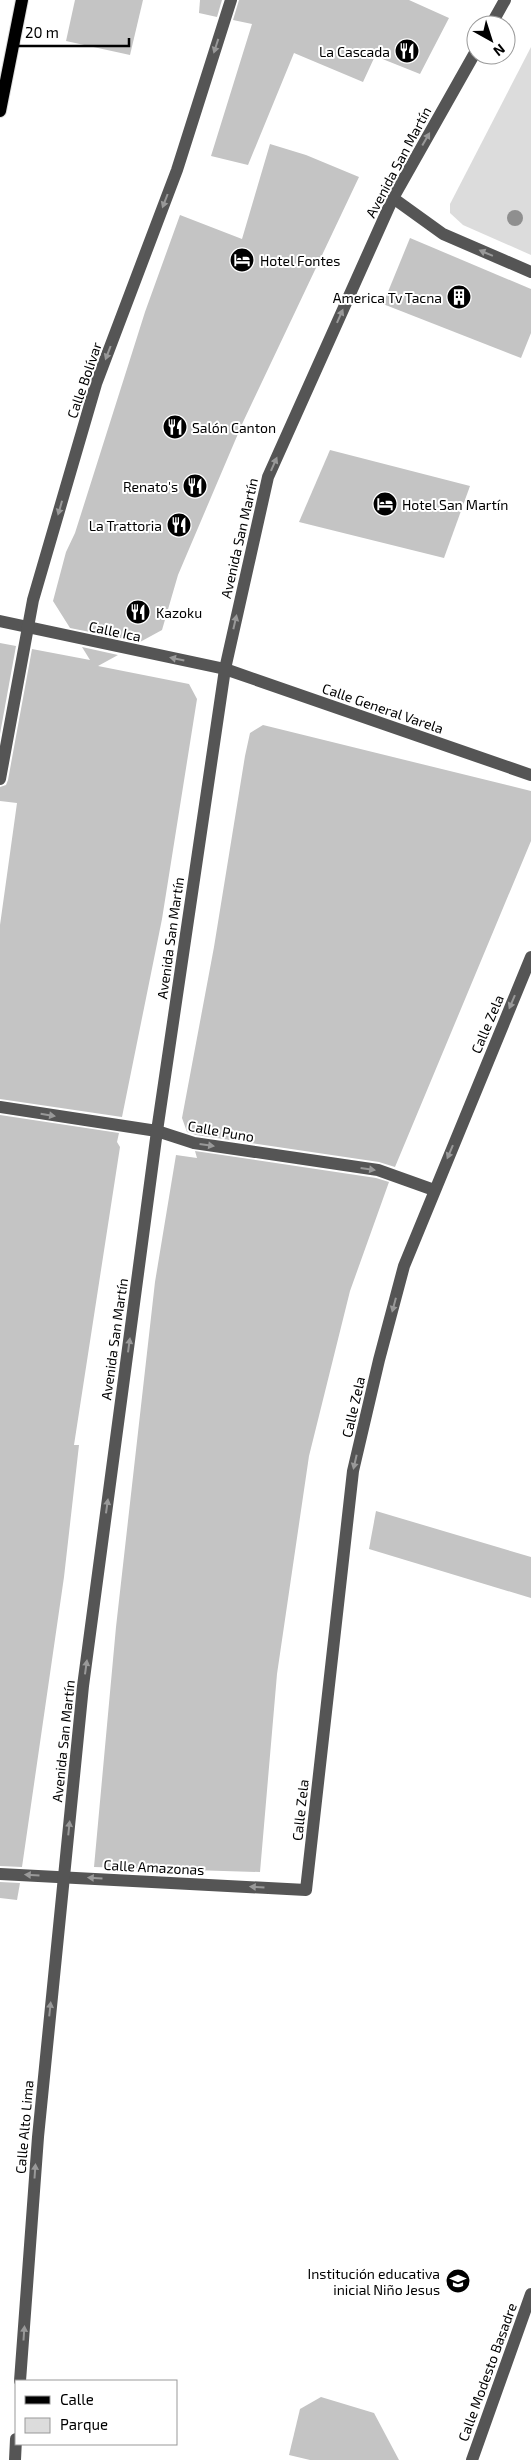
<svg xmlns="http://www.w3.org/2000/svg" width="531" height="2460" font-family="'Exo 2',sans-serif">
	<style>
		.green { fill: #dcdcdc }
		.building { fill: #c4c4c4 }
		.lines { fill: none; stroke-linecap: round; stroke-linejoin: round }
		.major-casing { stroke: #dbdbdb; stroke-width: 14 }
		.minor { stroke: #555; stroke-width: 12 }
		.major { stroke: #000; stroke-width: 12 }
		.tree { fill: #8f8f8f }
		.oneway { fill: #999 }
		.labels { text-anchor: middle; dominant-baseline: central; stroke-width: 4; stroke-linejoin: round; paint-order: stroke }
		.poi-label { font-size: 14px; fill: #000; stroke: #fff; text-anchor: end }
		.street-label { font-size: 14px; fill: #000; stroke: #fff }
	</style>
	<rect width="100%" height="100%" fill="#fff"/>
	<!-- green -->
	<polygon class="green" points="531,47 531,255 463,225 450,213 450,204"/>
	<!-- building -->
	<g class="building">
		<polygon points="75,0 143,0 130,55 66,41"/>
		<polygon points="200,0 222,0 217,17 199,13"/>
		<polygon points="239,0 409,0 449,18 420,74 375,56 363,82 294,53 248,165 211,156 252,24 233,20"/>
		<polygon points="270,144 306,155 359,177 243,422 178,575 162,630 140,642 70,628 53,601 66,552 75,533 145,312 180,215 242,239"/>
		<polygon points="410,238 531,289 531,333 521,358 383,304"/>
		<polygon points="330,450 470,486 444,558 299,522"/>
		<polygon points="0,643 16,646 0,734"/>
		<polygon points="82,647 118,655 98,666 189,684 197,699 162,919 122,1117 0,1099 0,925 17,803 0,801 0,787 6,785 8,780 32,649 90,660"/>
		<polygon points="263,725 531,791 531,841 395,1167 379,1162 196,1135 187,1132 182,1118 214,947 245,756 250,733"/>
		<polygon points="0,1115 119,1133 117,1142 120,1147 74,1445 79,1445 64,1577 22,1867 0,1866"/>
		<polygon points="195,1151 376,1178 389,1182 350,1291 309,1456 277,1674 260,1872 94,1867 116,1627 155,1282 176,1155 197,1158"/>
		<polygon points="376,1511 531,1557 531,1598 369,1549"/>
		<polygon points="0,1882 20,1883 17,1900 0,1898"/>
		<polygon points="321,2397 374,2413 399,2460 310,2460 289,2455 300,2409"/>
	</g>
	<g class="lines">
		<defs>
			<polyline id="major" points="0,111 22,0"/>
		</defs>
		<!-- major casing -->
		<use href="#major" class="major-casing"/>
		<!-- minor -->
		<g class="minor">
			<polyline points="491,25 505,0"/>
			<polyline points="393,198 443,234 531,272"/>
			<polyline points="0,621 225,669 531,775"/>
			<polyline points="0,779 33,600 96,384 177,170 231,0"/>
			<polyline points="0,1107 157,1131 194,1143 378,1170 434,1190"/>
			<polyline points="0,1874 306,1890 353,1471 379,1360 404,1266 531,957"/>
			<polyline points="20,2381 38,2137 83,1686 157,1131 225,669 268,477 393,198 476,51"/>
			<polyline points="15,2460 16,2439"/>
			<polyline points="472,2460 531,2294"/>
		</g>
		<!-- major -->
		<use href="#major" class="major"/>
	</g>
	<!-- trees -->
	<circle class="tree" cx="515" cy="218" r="8"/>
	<!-- one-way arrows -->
	<defs><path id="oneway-solid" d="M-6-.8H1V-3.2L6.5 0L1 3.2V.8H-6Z" transform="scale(1.25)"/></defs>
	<g class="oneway">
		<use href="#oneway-solid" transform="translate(216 46) rotate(108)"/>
		<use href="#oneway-solid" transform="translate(426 139) rotate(-60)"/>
		<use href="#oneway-solid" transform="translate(165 201) rotate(111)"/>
		<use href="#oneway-solid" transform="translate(486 253) rotate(-157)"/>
		<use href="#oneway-solid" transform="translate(340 316) rotate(-66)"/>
		<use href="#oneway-solid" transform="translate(108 353) rotate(111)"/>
		<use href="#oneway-solid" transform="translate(274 464) rotate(-66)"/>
		<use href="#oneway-solid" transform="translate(60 508) rotate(106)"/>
		<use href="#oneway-solid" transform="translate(235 622) rotate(-77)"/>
		<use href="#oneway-solid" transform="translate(177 659) rotate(-168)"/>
		<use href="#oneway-solid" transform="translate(512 1002) rotate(113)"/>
		<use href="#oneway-solid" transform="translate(48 1115) rotate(9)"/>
		<use href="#oneway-solid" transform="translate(207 1145) rotate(8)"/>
		<use href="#oneway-solid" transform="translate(450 1152) rotate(113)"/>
		<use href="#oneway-solid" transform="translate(368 1169) rotate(8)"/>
		<use href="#oneway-solid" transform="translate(394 1305) rotate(105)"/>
		<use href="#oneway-solid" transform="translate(129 1345) rotate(-82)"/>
		<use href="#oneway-solid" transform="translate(355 1462) rotate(103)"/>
		<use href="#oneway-solid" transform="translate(107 1506) rotate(-82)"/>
		<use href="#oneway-solid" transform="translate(86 1667) rotate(-82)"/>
		<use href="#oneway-solid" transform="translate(69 1828) rotate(-84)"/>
		<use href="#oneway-solid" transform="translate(32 1875) rotate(-177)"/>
		<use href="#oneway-solid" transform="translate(95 1878) rotate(-177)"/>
		<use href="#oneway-solid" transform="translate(257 1887) rotate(-177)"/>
		<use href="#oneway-solid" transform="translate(50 2009) rotate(-84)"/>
		<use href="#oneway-solid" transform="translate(35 2171) rotate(-86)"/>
		<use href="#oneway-solid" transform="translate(24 2333) rotate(-86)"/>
	</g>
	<!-- icons -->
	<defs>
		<symbol id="restaurant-disc" viewBox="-11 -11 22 22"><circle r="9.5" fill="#000" stroke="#fff"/><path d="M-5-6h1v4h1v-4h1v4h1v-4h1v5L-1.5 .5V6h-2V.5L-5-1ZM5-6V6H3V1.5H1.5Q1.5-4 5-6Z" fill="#fff"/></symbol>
		<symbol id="hotel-disc" viewBox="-11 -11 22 22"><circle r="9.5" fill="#000" stroke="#fff"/><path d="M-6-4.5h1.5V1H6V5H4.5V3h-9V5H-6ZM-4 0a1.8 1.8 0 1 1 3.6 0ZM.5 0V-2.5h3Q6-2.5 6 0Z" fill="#fff"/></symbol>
		<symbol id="building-disc" viewBox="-11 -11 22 22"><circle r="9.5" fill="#000" stroke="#fff"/><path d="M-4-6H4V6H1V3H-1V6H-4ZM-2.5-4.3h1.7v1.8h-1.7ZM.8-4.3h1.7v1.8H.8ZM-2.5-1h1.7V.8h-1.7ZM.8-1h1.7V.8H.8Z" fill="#fff"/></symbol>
		<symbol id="school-disc" viewBox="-11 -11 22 22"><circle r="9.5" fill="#000" stroke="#fff"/><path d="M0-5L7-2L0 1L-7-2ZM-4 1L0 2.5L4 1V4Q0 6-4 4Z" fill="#fff"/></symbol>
	</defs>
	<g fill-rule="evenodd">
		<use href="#restaurant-disc" x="393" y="37" width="28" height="28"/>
		<use href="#hotel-disc" x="228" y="246" width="28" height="28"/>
		<use href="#building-disc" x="445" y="283" width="28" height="28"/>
		<use href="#restaurant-disc" x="161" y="413" width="28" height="28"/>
		<use href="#restaurant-disc" x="181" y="472" width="28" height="28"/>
		<use href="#hotel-disc" x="371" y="490" width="28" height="28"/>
		<use href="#restaurant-disc" x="165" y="511" width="28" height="28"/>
		<use href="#restaurant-disc" x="124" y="598" width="28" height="28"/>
		<use href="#school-disc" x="444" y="2267" width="28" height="28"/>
	</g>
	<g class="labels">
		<!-- poi labels -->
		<g class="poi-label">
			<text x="390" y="51">La Cascada</text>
			<text x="260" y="260" text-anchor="start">Hotel Fontes</text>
			<text x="442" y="297">America Tv Tacna</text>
			<text x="192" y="427" text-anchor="start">Salón Canton</text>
			<text x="178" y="486">Renato's</text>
			<text x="402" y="504" text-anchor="start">Hotel San Martín</text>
			<text x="162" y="525">La Trattoria</text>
			<text x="156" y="612" text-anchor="start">Kazoku</text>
			<text x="440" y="2273">Institución educativa<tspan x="440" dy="16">inicial Niño Jesus</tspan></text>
		</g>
		<!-- street labels -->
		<g class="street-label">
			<text transform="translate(398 162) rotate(-62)">Avenida San Martín</text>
			<text transform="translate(84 380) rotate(-71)">Calle Bolívar</text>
			<text transform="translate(239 538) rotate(-77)">Avenida San Martín</text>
			<text transform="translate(115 631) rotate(12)">Calle Ica</text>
			<text transform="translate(383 708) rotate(19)">Calle General Varela</text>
			<text transform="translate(170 938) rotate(-82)">Avenida San Martín</text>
			<text transform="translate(487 1024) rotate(-67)">Calle Zela</text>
			<text transform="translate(221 1131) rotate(10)">Calle Puno</text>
			<text transform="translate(114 1339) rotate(-82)">Avenida San Martín</text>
			<text transform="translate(353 1407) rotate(-77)">Calle Zela</text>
			<text transform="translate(63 1741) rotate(-84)">Avenida San Martín</text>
			<text transform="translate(300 1810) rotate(-84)">Calle Zela</text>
			<text transform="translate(154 1867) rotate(3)">Calle Amazonas</text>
			<text transform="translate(24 2127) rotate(-85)">Calle Alto Lima</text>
			<text transform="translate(487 2372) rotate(-70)">Calle Modesto Basadre</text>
		</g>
	</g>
	<!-- legend -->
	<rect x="15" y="2380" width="162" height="65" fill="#ffffff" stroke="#999999"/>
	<rect x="25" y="2396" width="25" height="8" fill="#000000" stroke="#999999"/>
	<text x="60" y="2405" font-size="15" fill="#000000">Calle</text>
	<rect x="25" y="2418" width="25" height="15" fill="#dcdcdc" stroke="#999999"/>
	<text x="60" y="2430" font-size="15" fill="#000000">Parque</text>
	<!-- north arrow -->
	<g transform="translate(491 40) rotate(141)"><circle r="24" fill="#ffffff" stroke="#999999"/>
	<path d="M0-4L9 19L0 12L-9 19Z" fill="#000000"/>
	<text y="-8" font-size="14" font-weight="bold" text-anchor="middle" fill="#000000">N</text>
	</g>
	<!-- scale -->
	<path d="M18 38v8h111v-8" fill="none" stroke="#000000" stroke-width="2.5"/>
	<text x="25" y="38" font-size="15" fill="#000000" stroke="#ffffff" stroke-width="4" paint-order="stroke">20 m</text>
</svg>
